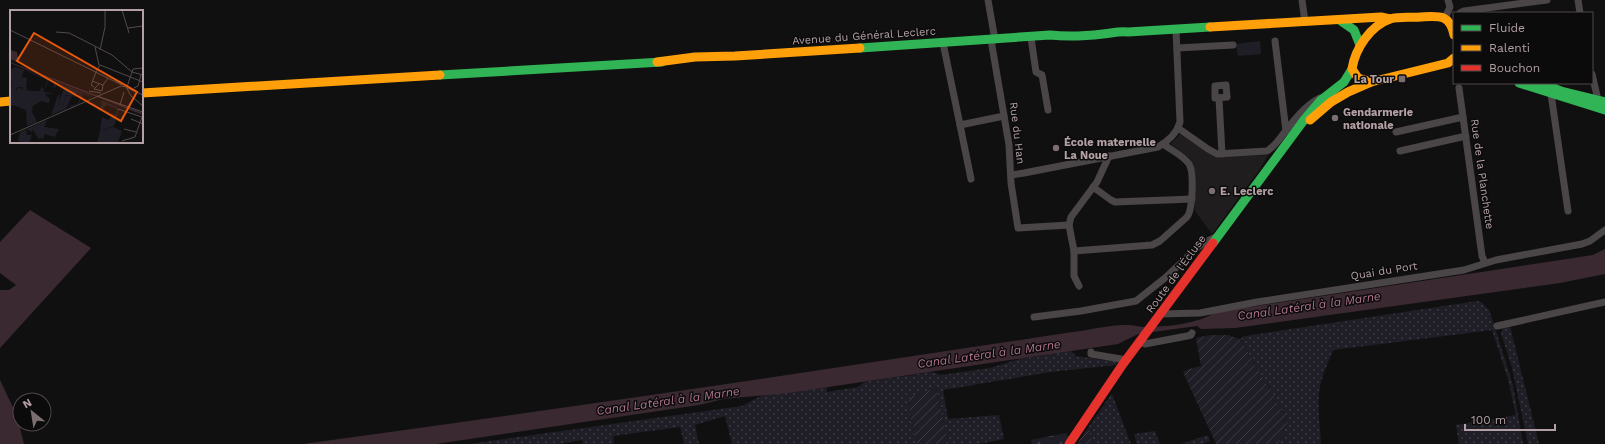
<svg xmlns="http://www.w3.org/2000/svg" width="1605" height="444" font-family="'Work Sans',sans-serif">
	<style>
		.built { fill: #1f1d1d }
		.grass { fill: url(#grass-dots) }
		.forest { fill: url(#forest-firs) }
		.garden { fill: url(#garden-furrows) }
		.pitch { fill: #1f1e26 }
		.water { fill: #3b2932 }
		.lines { fill: none; stroke-linecap: round; stroke-linejoin: round }
		.street { stroke: #4a4546; stroke-width: 7 }
		.fast { stroke: #30b455; stroke-width: 9 }
		.slow { stroke: #ff9f0a; stroke-width: 9 }
		.jam { stroke: #e5322d; stroke-width: 9 }
		.poi-dot { fill: #7a6e70; stroke: #0c0b0b; stroke-width: 1.5 }
		.labels { text-anchor: middle; dominant-baseline: central; stroke-width: 3; stroke-linejoin: round; paint-order: stroke }
		.street-label { font-size: 11px; fill: #b3a0a4; stroke: #0c0b0b }
		.poi-label { font-size: 11px; font-weight: bold; fill: #b3a0a4; stroke: #0c0b0b; text-anchor: start }
		.water-label { font-size: 12px; font-style: italic; fill: #b17490; stroke: #0c0b0b }
		.inset-road { fill: none; stroke: #524a4b; stroke-width: 1 }
		.view { fill: #e8590c; fill-opacity: 0.15; stroke: #e8590c; stroke-width: 2 }
		.inset-edge { fill: none; stroke: #b3a0a4; stroke-width: 2 }
	</style>
	<defs>
		<pattern id="grass-dots" width="8" height="8" patternUnits="userSpaceOnUse"><rect width="8" height="8" fill="#1f1e26"/><path d="M2 2h.1M6 6h.1" fill="none" stroke="#3d3b42" stroke-width="1.8" stroke-linecap="round"/></pattern>
		<pattern id="forest-firs" width="22" height="20" patternUnits="userSpaceOnUse"><rect width="22" height="20" fill="#1f1e26"/><path d="M5 1l3.5 6h-7zM16 11l3.5 6h-7z" fill="#3d3b42"/></pattern>
		<pattern id="garden-furrows" width="10" height="10" patternUnits="userSpaceOnUse"><rect width="10" height="10" fill="#1f1e26"/><path d="M-1 1l2-2M0 10L10 0M9 11l2-2" fill="none" stroke="#3d3b42"/></pattern>
	</defs>
	<rect width="100%" height="100%" fill="#111010"/>
	<!-- built -->
	<polygon class="built" points="1180,134 1213,156 1268,155 1260,169 1212,234 1195,211 1191,159 1171,144"/>
	<!-- grass -->
	<g class="grass">
		<path d="M1477 301 1481 302 1489 310 1496 331 1513 385 1523 444H1459L1456 425 1516 415 1508 379 1492 330 1333 350C1329 360 1324 371 1321 382 1316 402 1320 423 1321 444H1278L1289 419 1282 410 1240 339 1245 336Z"/>
		<polygon points="1510,326 1539,444 1528,444 1512,368 1501,333 1503,328"/>
		<polygon points="1071,351 1076,356 1102,360 1119,361 1116,365 1050,372 943,390 948,419 999,415 1004,439 979,444 949,444 936,388 914,396 909,399 910,415 917,444 732,444 725,416 695,425 699,444 684,444 680,427 613,436 614,444 583,444 582,440 558,444 469,444 742,406 763,395 827,387 827,392 858,387 864,382 932,372 941,375 990,368 1020,359"/>
		<polygon points="1112,394 1131,444 1093,444 1088,428 1110,396"/>
		<polygon points="1155,431 1160,444 1137,444 1134,434"/>
		<polygon points="1208,435 1210,441 1202,444 1181,444"/>
	</g>
	<!-- forest -->
	<polygon class="forest" points="1066,433 1068,437 1063,444 1032,444 1031,440"/>
	<!-- garden -->
	<g class="garden">
		<polygon points="1209,335 1228,335 1240,339 1282,410 1289,419 1278,444 1216,444 1183,372 1189,369 1201,366 1196,338"/>
		<polygon points="936,388 949,444 917,444 910,415 909,399 913,396"/>
		<polygon points="1088,428 1093,444 1077,444"/>
	</g>
	<!-- pitch -->
	<polygon class="pitch" points="1260,41 1261,54 1238,56 1236,44"/>
	<!-- water -->
	<g class="water">
		<polygon points="30,210 91,248 0,348 0,290 9,290 16,285 0,273 0,242"/>
		<path d="M1605 249V274L1560 283 1235 328 1201 329 1197 326 1138 334 1118 344 788 393 723 399 699 405 436 444H303C560 409 817 371 1073 332 1090 330 1113 324 1129 325 1134 325 1139 327 1144 327 1168 327 1196 324 1217 312L1593 255Z"/>
		<polygon points="0,380 17,416 24,444 0,444"/>
	</g>
	<g class="lines">
		<!-- street -->
		<g class="street">
			<polyline points="988,0 995,40"/>
			<polyline points="1302,0 1305,22"/>
			<polyline points="1578,0 1580,13"/>
			<polyline points="1460,13 1464,11 1547,0"/>
			<polyline points="1445,18 1450,7 1448,0"/>
			<polyline points="1031,38 1036,72 1042,75 1048,110"/>
			<polyline points="991,40 1009,145 1011,183 1018,228 1069,225"/>
			<polyline points="1275,41 1286,131"/>
			<polyline points="943,43 960,125 1004,116"/>
			<polyline points="1177,48 1233,45"/>
			<polyline points="1592,74 1598,100"/>
			<polygon points="1226,85 1227,97 1215,98 1215,86"/>
			<polyline points="1459,88 1482,256 1485,263"/>
			<polyline points="1551,94 1568,211"/>
			<polyline points="1219,98 1222,154"/>
			<polyline points="960,125 971,179"/>
			<path d="M1178 128 1208 149 1217 154 1267 151C1274 147 1279 140 1284 133 1294 120 1306 105 1320 98"/>
			<polyline points="1396,132 1463,117"/>
			<polyline points="1400,151 1466,136"/>
			<path d="M1109 156 1097 182 1071 217 1069 225 1074 251 1152 245 1160 241 1187 217C1193 209 1194 172 1189 164 1184 156 1171 150 1163 144"/>
			<path d="M1011 175 1024 173 1158 147C1167 142 1177 133 1180 122L1176 30"/>
			<polyline points="1093,187 1111,200 1115,202 1192,199"/>
			<polyline points="1074,251 1074,276 1079,286"/>
			<polyline points="1161,314 1200,313 1257,302 1464,270 1496,260 1582,244 1590,241 1605,230"/>
			<polyline points="1034,317 1081,311 1136,301 1165,278 1197,248 1204,243 1218,236"/>
			<polyline points="1497,326 1605,302"/>
			<polyline points="1140,342 1145,344 1187,336 1191,335 1192,333"/>
			<polyline points="1091,352 1091,354 1127,360"/>
		</g>
		<!-- fast -->
		<g class="fast">
			<polyline points="1341,21 1354,30 1360,45"/>
			<path d="M860 48 1050 35C1067 37 1086 36 1103 34 1114 33 1117 31 1128 32L1210 27"/>
			<polyline points="440,75 662,62"/>
			<polyline points="1519,83 1605,110"/>
			<polyline points="1540,83 1561,91 1605,102"/>
			<polyline points="1213,243 1304,120 1321,100 1344,82 1352,69"/>
		</g>
		<!-- slow -->
		<g class="slow">
			<polyline points="1210,27 1381,17 1390,19"/>
			<path d="M1454 35C1450 14 1439 16 1421 17 1411 18 1400 16 1390 19 1370 26 1355 49 1352 69L1358 78 1371 82 1448 63 1454 58"/>
			<polyline points="657,62 695,57 735,56 860,48"/>
			<polyline points="142,93 440,75"/>
			<polyline points="0,102 11,101"/>
			<polyline points="1310,120 1331,102 1348,92 1371,82"/>
		</g>
		<!-- jam -->
		<polyline class="jam" points="1069,444 1123,364 1213,243"/>
	</g>
	<!-- markers -->
	<g class="poi-dot">
		<rect x="1398" y="75" width="8" height="8" rx="2"/>
		<circle cx="1335" cy="118" r="4"/>
		<circle cx="1056" cy="148" r="4"/>
		<circle cx="1212" cy="191" r="4"/>
	</g>
	<g class="labels">
		<!-- street labels -->
		<g class="street-label">
			<text transform="translate(864 36) rotate(-4)">Avenue du Général Leclerc</text>
			<text transform="translate(1017 133) rotate(83)">Rue du Han</text>
			<text transform="translate(1482 174) rotate(82)">Rue de la Planchette</text>
			<text transform="translate(1384 271) rotate(-9)">Quai du Port</text>
			<text transform="translate(1176 274) rotate(-54)">Route de l'Écluse</text>
		</g>
		<!-- poi labels -->
		<g class="poi-label">
			<text x="1394" y="79" text-anchor="end">La Tour</text>
			<text x="1343" y="112">Gendarmerie<tspan x="1343" dy="13">nationale</tspan></text>
			<text x="1064" y="142">École maternelle<tspan x="1064" dy="13">La Noue</tspan></text>
			<text x="1220" y="191">E. Leclerc</text>
		</g>
		<!-- water labels -->
		<g class="water-label">
			<text transform="translate(1309 306) rotate(-8)">Canal Latéral à la Marne</text>
			<text transform="translate(989 354) rotate(-8)">Canal Latéral à la Marne</text>
			<text transform="translate(668 401) rotate(-8)">Canal Latéral à la Marne</text>
		</g>
	</g>
	<!-- overview -->
	<g transform="translate(10 10)">
		<rect width="133" height="133" fill="#111010"/>
		<path d="M0 54 80 85 82 87 70 83 73 86 69 94 61 97 58 96 68 94 70 88 68 82 66 87 56 85 53 96 48 94 55 76H53L49 84 52 75 47 73 45 78 39 76 43 77 45 73 38 70 34 82 44 84H35L40 89 39 93 31 91 23 96 22 102 27 112 17 116 16 100 3 95 0 97 2 67H4L6 82 8 77 17 81H30L32 76 34 81 37 70ZM91 90 108 97 109 100 104 116 90 121 92 107 99 110 102 104 106 105 107 99 97 95 92 100 87 101 91 97ZM37 110 34 117 49 119 45 127 34 124V128L29 129 22 119V122L16 119 17 125H22L19 133 8 131 10 122Z" fill="#1f1e26"/>
		<path d="M5 57 14 60 12 67 17 68 16 79 23 81 14 80 12 77H7L5 83 1 81 4 67 0 72V60ZM48 85H50L48 94 53 96 56 86H62L56 99 41 105Z" fill="#1f1e26"/>
		<path d="M103 117 112 121 108 132 87 133 90 121Z" fill="#1f1e26"/>
		<path d="M0 40 7 42 9 53 0 49ZM0 52 133 103V105L0 53Z" fill="#3b2932"/>
		<path class="inset-road" d="M112 0 119 23M118 18 133 16M0 20 112 75M46 22 59 23 75 31 102 45 122 62 133 65M85 37 89 55M90 40 95 17V0M86 62 90 55 133 72M82 71 93 75 98 68M89 74 84 79 92 81 93 75M84 77 81 75 86 62M117 77 123 59 133 58M117 78 133 85M124 78 128 76 131 65M79 81 91 83M87 86 133 102M110 95 114 82M108 99 132 107M121 109 133 114M114 119 126 122M0 125 111 76 116 77 121 86 133 96M112 131 125 127 132 107"/>
		<path class="view" d="M24 23 127 82 111 111 7 51Z"/>
		<rect width="133" height="133" class="inset-edge"/>
	</g>
	<!-- legend -->
	<rect x="1453" y="12" width="140" height="72" fill="#0c0b0b" stroke="#4f4748"/>
	<rect x="1461" y="25" width="20" height="6" fill="#30b455" stroke="#4f4748"/>
	<text x="1489" y="32" font-size="12" fill="#b3a0a4">Fluide</text>
	<rect x="1461" y="45" width="20" height="6" fill="#ff9f0a" stroke="#4f4748"/>
	<text x="1489" y="52" font-size="12" fill="#b3a0a4">Ralenti</text>
	<rect x="1461" y="65" width="20" height="6" fill="#e5322d" stroke="#4f4748"/>
	<text x="1489" y="72" font-size="12" fill="#b3a0a4">Bouchon</text>
	<!-- north arrow -->
	<g transform="translate(32 412) rotate(330)"><circle r="19" fill="#0c0b0b" stroke="#4f4748"/>
	<path d="M0-3L7 15L0 10L-7 15Z" fill="#7a6e70"/>
	<text y="-6" font-size="11" font-weight="bold" text-anchor="middle" fill="#b3a0a4">N</text>
	</g>
	<!-- scale -->
	<path d="M1465 424v6h90v-6" fill="none" stroke="#b3a0a4" stroke-width="2"/>
	<text x="1471" y="424" font-size="12" fill="#b3a0a4" stroke="#0c0b0b" stroke-width="3" paint-order="stroke">100 m</text>
</svg>
